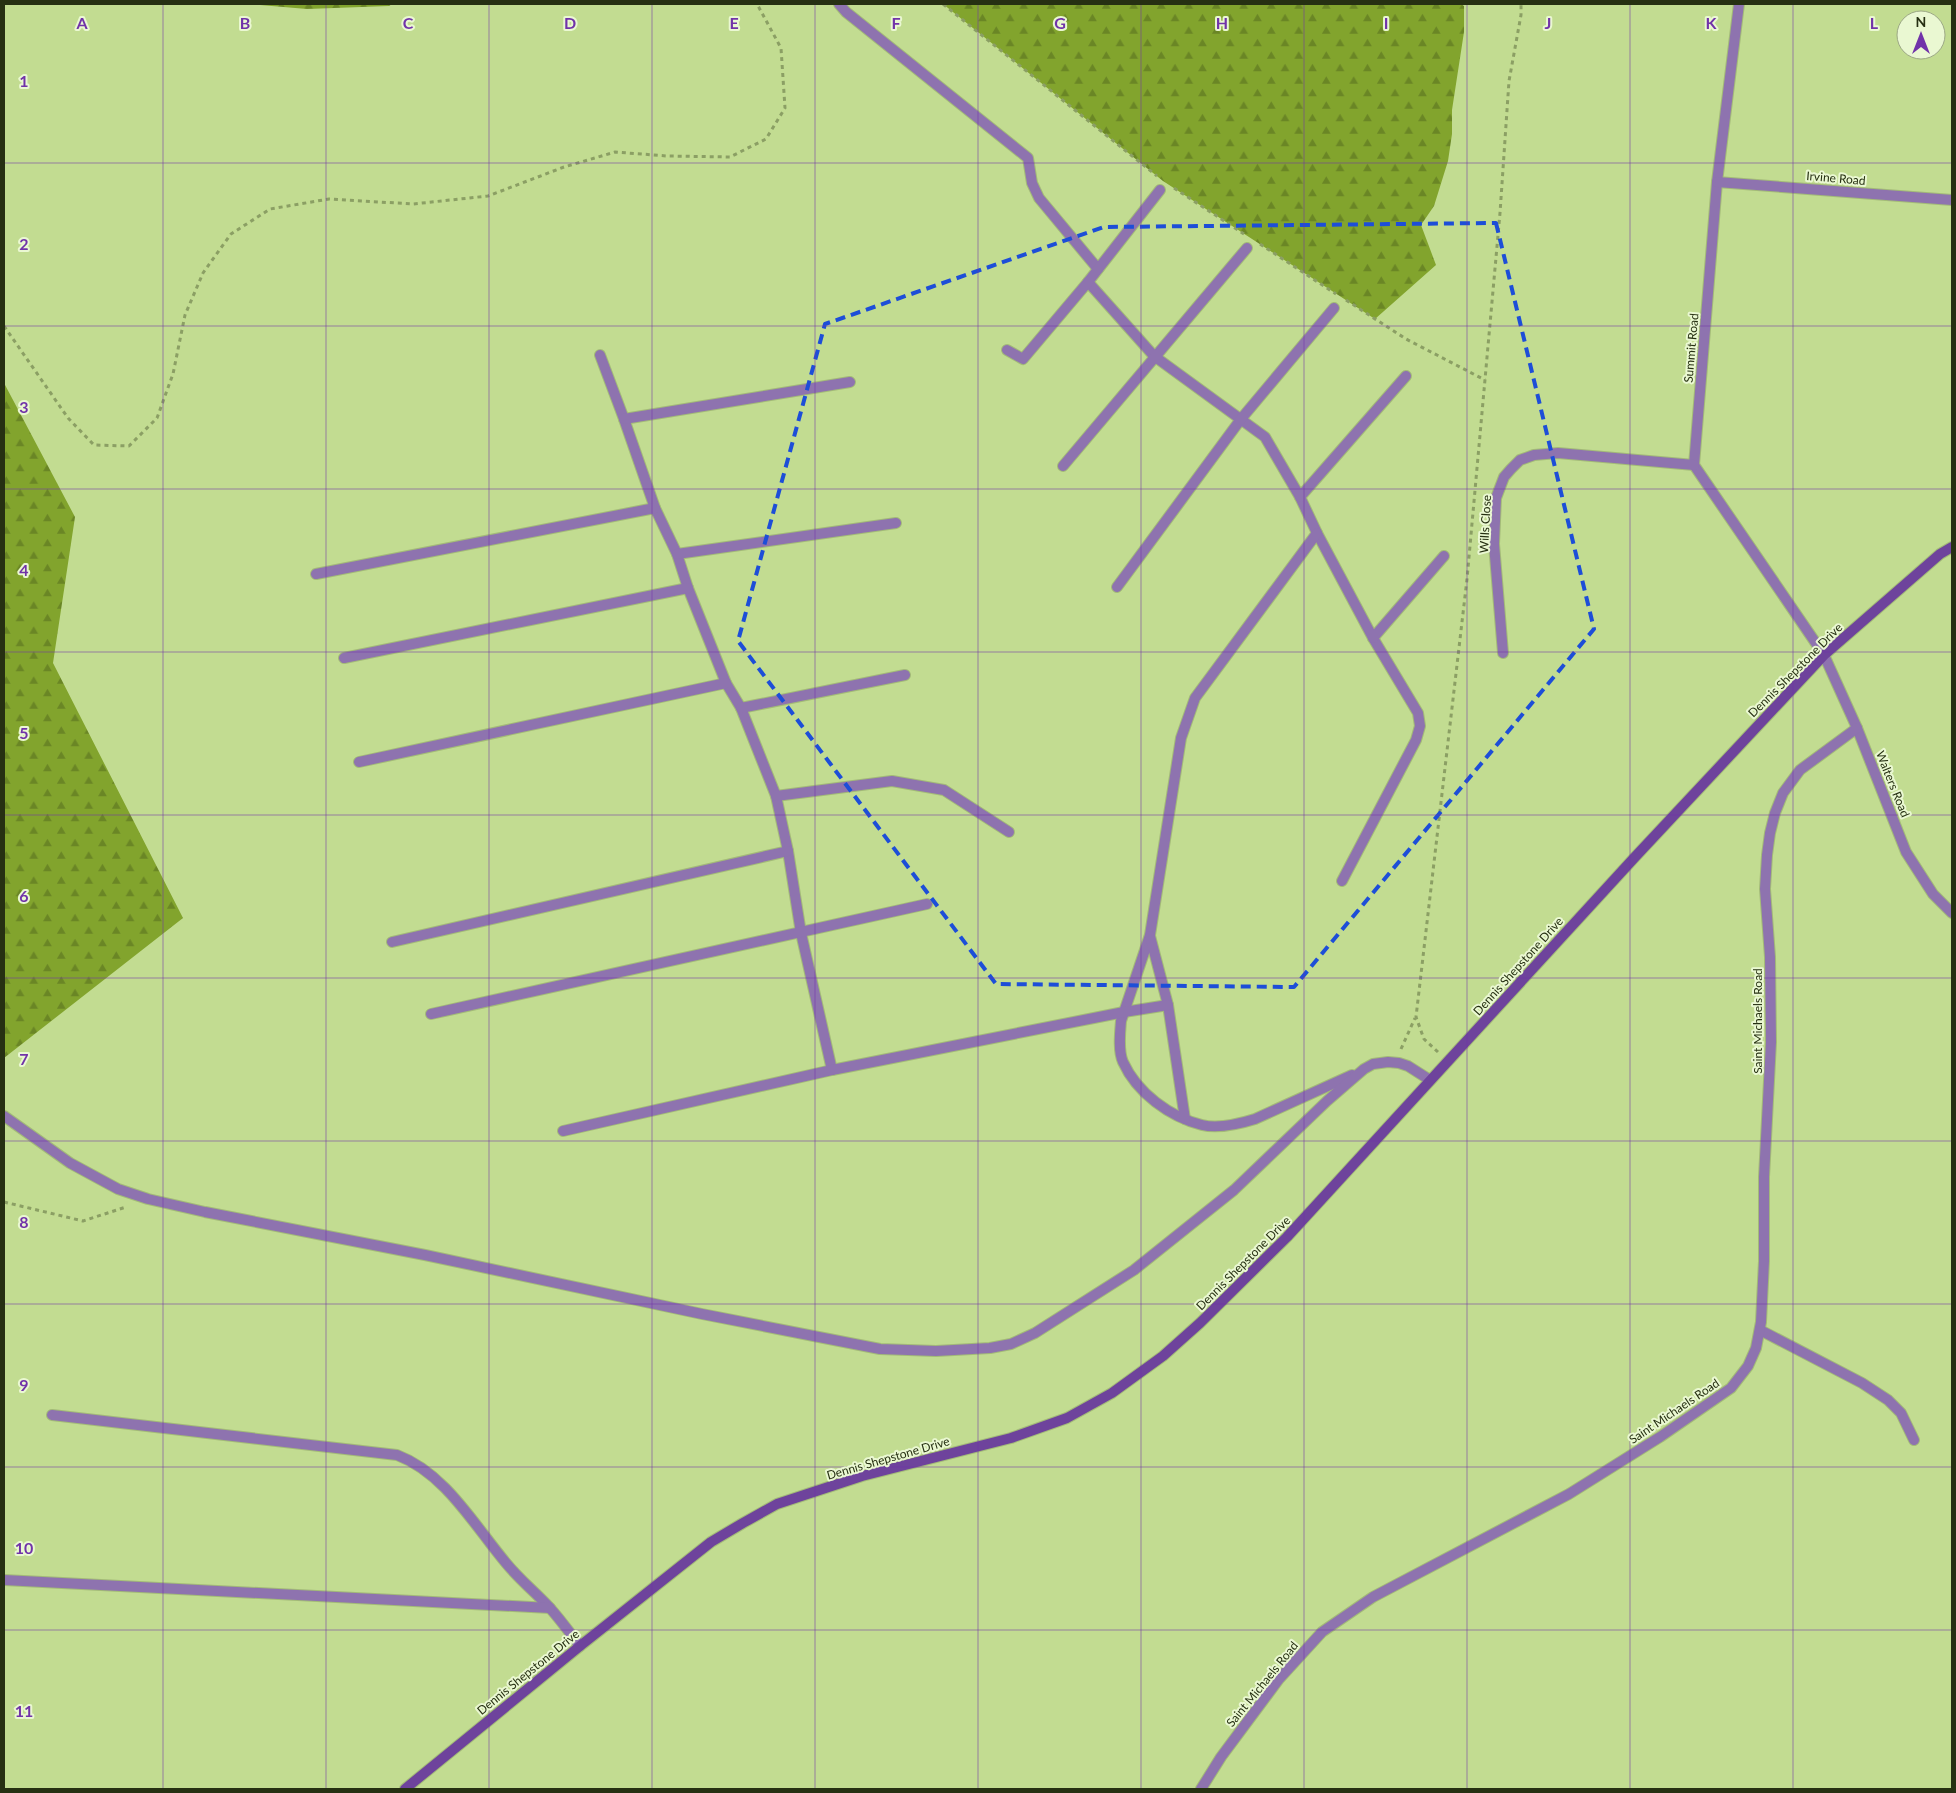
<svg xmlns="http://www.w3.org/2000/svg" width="1956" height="1793" font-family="Lato,sans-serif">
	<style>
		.forest { fill: url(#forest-firs) }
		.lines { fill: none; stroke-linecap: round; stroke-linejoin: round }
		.street-casing { stroke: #a3ba78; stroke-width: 12 }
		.secondary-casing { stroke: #a3ba78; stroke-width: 12 }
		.path { stroke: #8b9f64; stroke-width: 3; stroke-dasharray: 4 4; stroke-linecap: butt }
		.street { stroke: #8e73af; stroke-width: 10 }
		.secondary { stroke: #6e439c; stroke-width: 10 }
		.marked { fill: none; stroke: #1d4ed8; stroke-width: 4; stroke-dasharray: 10 6; stroke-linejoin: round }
		.grid { fill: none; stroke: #7133a9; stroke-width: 1; stroke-opacity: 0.55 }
		.labels { text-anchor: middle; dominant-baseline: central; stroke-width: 4; stroke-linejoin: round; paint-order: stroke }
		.street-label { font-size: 12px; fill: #263012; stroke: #eaf8d2 }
		.grid-label { font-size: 16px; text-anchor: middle; font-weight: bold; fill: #7133a9; stroke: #eaf8d2; stroke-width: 4; stroke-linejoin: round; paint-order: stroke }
	</style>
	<defs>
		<pattern id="forest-firs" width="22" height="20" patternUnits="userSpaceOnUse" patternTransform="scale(1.25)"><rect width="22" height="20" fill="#82a42d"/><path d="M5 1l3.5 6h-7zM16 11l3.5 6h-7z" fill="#6a8625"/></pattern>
	</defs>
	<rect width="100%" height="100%" fill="#c2dc91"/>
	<!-- forest -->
	<g class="forest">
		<polygon points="249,4 392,4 389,6 307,9"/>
		<polygon points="943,4 1461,4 1464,6 1464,32 1452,110 1452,134 1448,161 1434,206 1421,225 1436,265 1375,319 1163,181"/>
		<polygon points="4,383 75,517 53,663 183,918 4,1058"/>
	</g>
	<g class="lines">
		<defs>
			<g id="street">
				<polyline points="839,4 846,12 1028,158 1032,183 1039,198 1098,269"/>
				<polyline points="1739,4 1717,182 1694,465 1824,655 1857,728 1906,852 1933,894 1952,913"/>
				<polyline points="1717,182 1952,200"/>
				<polyline points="1088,282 1154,356 1265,437 1300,497 1317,533 1373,638 1418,713 1420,726 1416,740 1342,881"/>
				<polyline points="1007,350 1023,359 1088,282 1160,190"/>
				<polyline points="600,355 624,419 655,508 677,554 688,588 726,683 741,708 776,796 788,851 801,933 832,1070"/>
				<polyline points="624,419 850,382"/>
				<polyline points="1063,466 1247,248"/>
				<polyline points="1300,497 1406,376"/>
				<path d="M1317 533 1195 698 1181 738 1150 935 1121 1021C1120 1033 1118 1051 1123 1062 1137 1093 1170 1117 1202 1125 1219 1129 1239 1124 1255 1119L1352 1075"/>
				<polyline points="677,554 896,523"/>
				<polyline points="316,574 655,508"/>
				<polyline points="1117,587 1241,419 1334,308"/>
				<polyline points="1373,638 1444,556"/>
				<polyline points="1503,653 1494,544 1496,498 1504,477 1511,469 1520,460 1534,455 1558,453 1694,465"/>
				<polyline points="344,658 688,588"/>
				<polyline points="741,708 905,675"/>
				<polyline points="359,762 726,683"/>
				<polyline points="776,796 892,781 944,790 1009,832"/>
				<polyline points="1150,936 1168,1005 1185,1119"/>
				<polyline points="392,942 788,851"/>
				<polyline points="431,1014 927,904"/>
				<polyline points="4,1116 70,1163 118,1189 148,1199 205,1212 425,1255 702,1314 880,1349 936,1351 990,1348 1011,1344 1035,1333 1134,1270 1234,1190 1327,1101 1364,1069 1373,1064 1388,1062 1399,1063 1408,1066 1430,1080"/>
				<polyline points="563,1131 832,1070 1124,1012 1168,1005"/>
				<polyline points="1760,1330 1862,1383 1888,1400 1901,1413 1914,1440"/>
				<path d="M52 1415 397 1455C445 1473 474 1525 506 1563 519 1579 535 1592 549 1607 560 1619 570 1633 580 1646"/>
				<polyline points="4,1580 550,1608"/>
				<polyline points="1201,1789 1221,1757 1279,1679 1322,1632 1373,1597 1569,1494 1660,1437 1731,1388 1748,1366 1756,1348 1761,1322 1764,1261 1764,1177 1771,1042 1770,957 1765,889 1767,855 1770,833 1775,813 1783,793 1800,770 1857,728"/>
			</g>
			<polyline id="secondary" points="405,1789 580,1646 711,1542 743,1523 777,1504 862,1476 1011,1438 1067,1418 1112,1393 1163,1356 1200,1323 1287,1237 1635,857 1824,655 1940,554 1952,547"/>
		</defs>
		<!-- street casing -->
		<use href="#street" class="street-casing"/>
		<!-- secondary casing -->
		<use href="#secondary" class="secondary-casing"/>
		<!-- path -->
		<g class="path">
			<polyline points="943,4 1157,176"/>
			<polyline points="1174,188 1244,234"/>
			<polyline points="1260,244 1336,294"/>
			<polyline points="1346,300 1406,339 1485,380"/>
			<polyline points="4,326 68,418 94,445 129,446 157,418 173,374 185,315 203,273 231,234 270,209 329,199 413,204 488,196 564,167 615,152 667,156 730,157 766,139 785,108 781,48 757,4"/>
			<polyline points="1401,1049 1415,1018"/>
			<polyline points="1438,1052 1424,1039 1416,1017 1467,579 1500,213 1509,81 1521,15 1521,4"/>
			<polyline points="4,1202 83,1221 126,1207"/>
		</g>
		<!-- street -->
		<use href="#street" class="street"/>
		<!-- secondary -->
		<use href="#secondary" class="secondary"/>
	</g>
	<!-- marked area -->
	<path class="marked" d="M1496 223 1594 629 1294 987 996 984 738 641 825 324 1104 227Z"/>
	<!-- grid -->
	<path class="grid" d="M163 4V1789M326 4V1789M489 4V1789M652 4V1789M815 4V1789M978 4V1789M1141 4V1789M1304 4V1789M1467 4V1789M1630 4V1789M1793 4V1789M4 163H1952M4 326H1952M4 489H1952M4 652H1952M4 815H1952M4 978H1952M4 1141H1952M4 1304H1952M4 1467H1952M4 1630H1952"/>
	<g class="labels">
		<!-- street labels -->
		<g class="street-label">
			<text transform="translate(1836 178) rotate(5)">Irvine Road</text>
			<text transform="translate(1691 348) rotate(-85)">Summit Road</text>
			<text transform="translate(1485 524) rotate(-87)">Wills Close</text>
			<text transform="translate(1795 670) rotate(-45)">Dennis Shepstone Drive</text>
			<text transform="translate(1893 784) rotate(68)">Walters Road</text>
			<text transform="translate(1518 966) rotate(-48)">Dennis Shepstone Drive</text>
			<text transform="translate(1757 1021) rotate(-90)">Saint Michaels Road</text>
			<text transform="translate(1243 1263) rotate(-45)">Dennis Shepstone Drive</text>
			<text transform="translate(1674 1411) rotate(-34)">Saint Michaels Road</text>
			<text transform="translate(888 1458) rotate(-16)">Dennis Shepstone Drive</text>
			<text transform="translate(528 1672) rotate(-39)">Dennis Shepstone Drive</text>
			<text transform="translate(1262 1684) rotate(-51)">Saint Michaels Road</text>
		</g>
	</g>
	<g class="grid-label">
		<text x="82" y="29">A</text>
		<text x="245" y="29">B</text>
		<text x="408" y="29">C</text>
		<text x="570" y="29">D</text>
		<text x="734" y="29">E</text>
		<text x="896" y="29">F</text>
		<text x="1060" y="29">G</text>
		<text x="1222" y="29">H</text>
		<text x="1386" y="29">I</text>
		<text x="1548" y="29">J</text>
		<text x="1711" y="29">K</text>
		<text x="1874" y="29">L</text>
		<text x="24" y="87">1</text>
		<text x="24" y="250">2</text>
		<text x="24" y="413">3</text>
		<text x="24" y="576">4</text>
		<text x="24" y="739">5</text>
		<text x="24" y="902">6</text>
		<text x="24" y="1065">7</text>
		<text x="24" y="1228">8</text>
		<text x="24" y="1391">9</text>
		<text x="24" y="1554">10</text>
		<text x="24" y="1717">11</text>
	</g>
	<!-- border -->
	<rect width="1956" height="1793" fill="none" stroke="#263012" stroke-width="10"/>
	<!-- north arrow -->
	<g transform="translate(1921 35)"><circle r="24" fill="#eaf8d2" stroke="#9ca885"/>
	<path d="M0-4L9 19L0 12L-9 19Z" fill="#7133a9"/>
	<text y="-8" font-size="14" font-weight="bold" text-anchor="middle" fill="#263012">N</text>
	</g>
</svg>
